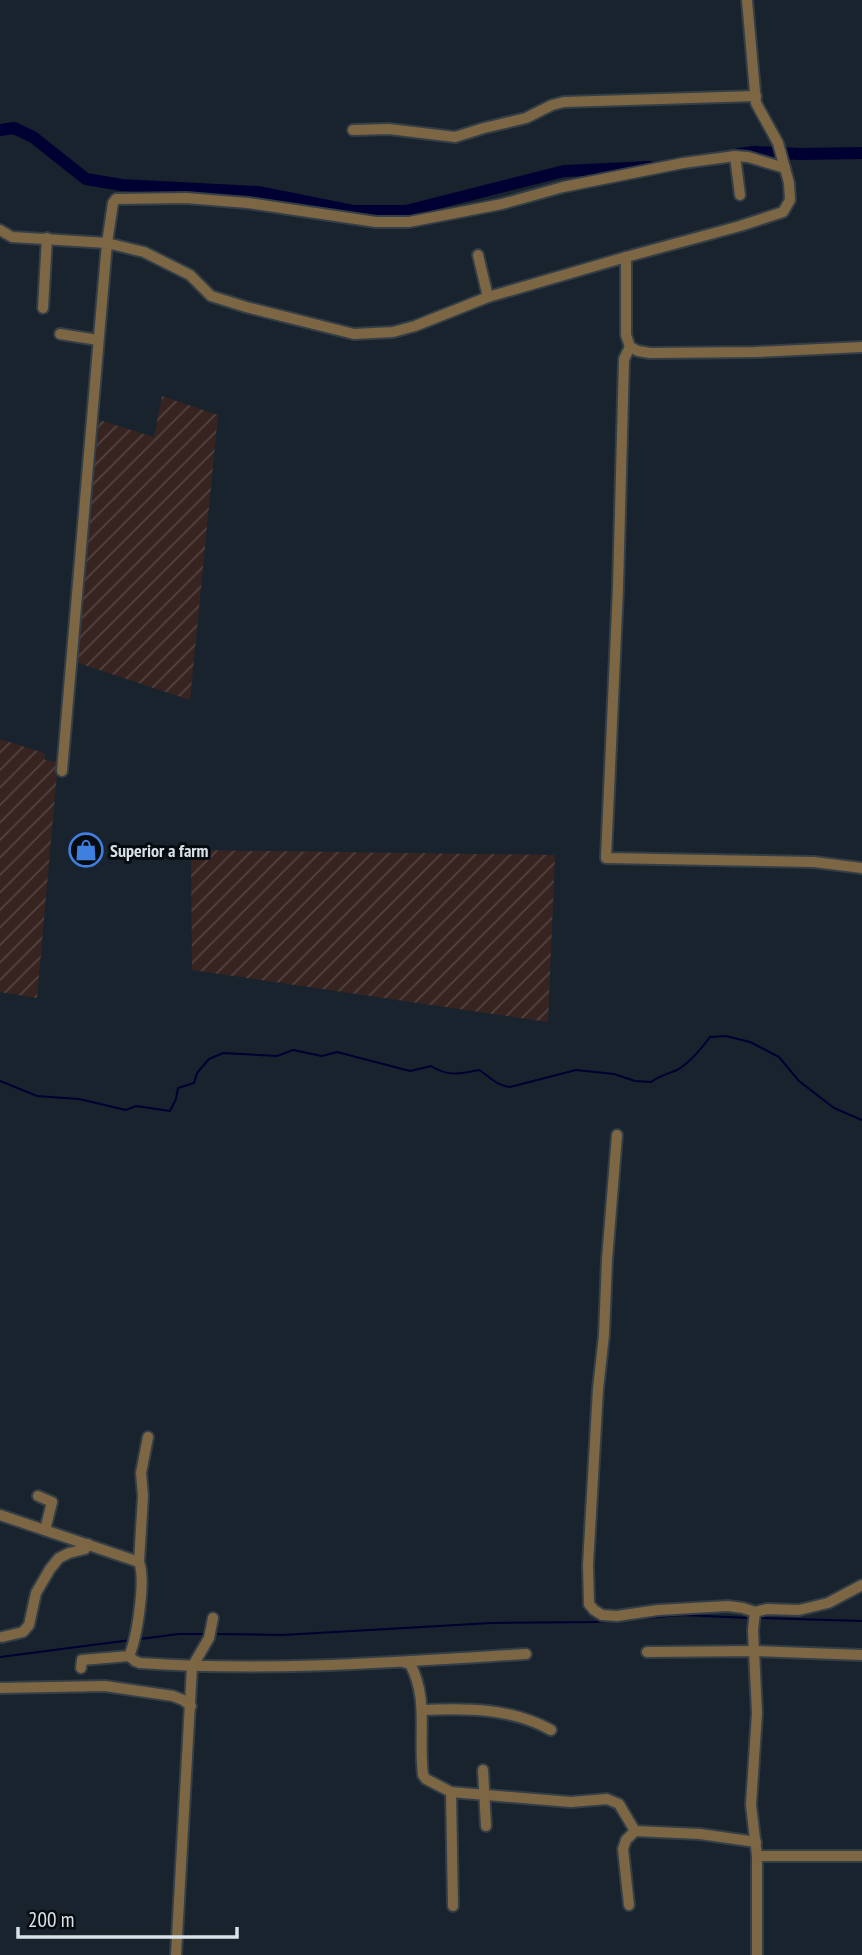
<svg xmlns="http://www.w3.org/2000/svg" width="862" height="1955" font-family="'PT Sans Narrow',sans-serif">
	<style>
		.industrial { fill: url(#industrial-furrows) }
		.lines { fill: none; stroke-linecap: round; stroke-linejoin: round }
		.stream { stroke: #000132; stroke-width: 2 }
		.river { stroke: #000132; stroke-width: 12 }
		.minor-casing { stroke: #333e47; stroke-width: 14 }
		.minor { stroke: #7d6644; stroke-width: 10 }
		.labels { text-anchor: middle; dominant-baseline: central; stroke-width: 6; stroke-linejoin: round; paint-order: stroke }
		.poi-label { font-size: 18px; font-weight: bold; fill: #dae2e9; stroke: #070c10; text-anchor: start }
	</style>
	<defs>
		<pattern id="industrial-furrows" width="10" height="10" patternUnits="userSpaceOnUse" patternTransform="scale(1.75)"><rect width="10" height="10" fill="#372421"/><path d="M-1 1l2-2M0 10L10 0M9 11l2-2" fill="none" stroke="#534441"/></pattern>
	</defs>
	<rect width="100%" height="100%" fill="#18232d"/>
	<!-- industrial -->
	<g class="industrial">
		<polygon points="162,396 218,415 190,700 75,662 99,420 154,437"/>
		<polygon points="0,739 44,753 45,760 58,762 37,998 0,992"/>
		<polygon points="191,850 555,855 548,1022 192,970"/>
	</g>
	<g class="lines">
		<!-- stream -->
		<g class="stream">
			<path d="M0 1081 37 1096 79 1099 126 1110 136 1106 170 1111 176 1099 178 1088 194 1083 197 1073 209 1059 223 1053 277 1056 293 1050 322 1056 337 1052 410 1071 431 1066C448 1077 461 1074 479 1070 492 1078 495 1085 510 1087L576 1070 614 1074 635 1081 651 1082C659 1076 667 1074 677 1070 690 1063 701 1049 710 1037L726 1036 750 1042 779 1057 799 1081 834 1108 862 1120"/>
			<polyline points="758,1618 862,1621"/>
			<polyline points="213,1634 283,1635 491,1623 595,1622 682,1615 749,1618"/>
			<polyline points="140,1639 179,1634 204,1634"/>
			<polyline points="0,1657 131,1640"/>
		</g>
		<!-- river -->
		<g class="river">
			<polyline points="0,130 14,128 33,137 86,179 122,185 258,192 353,211 406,211 564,171 650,167"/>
			<polyline points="738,154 754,152 800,154 862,153"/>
		</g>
		<defs>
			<g id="minor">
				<polyline points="353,130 389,129 455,137 484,128 526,118 552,105 564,102 756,96"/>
				<polyline points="735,156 740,195"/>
				<polyline points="0,230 12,237 107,243 144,252 190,275 211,296 246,307 354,334 393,332 415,326 488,297 626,257 740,226 783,212 790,200 789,183 778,143 756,103 747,0"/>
				<polyline points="478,255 488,297"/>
				<polyline points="626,257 626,335 630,347 638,351 650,353 756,352 862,347"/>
				<polyline points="43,308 47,238"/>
				<polyline points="60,334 98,340"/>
				<polyline points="630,347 624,359 618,588 606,858 814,862 862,868"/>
				<polyline points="62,771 107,243 113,203 116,199 186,198 248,203 376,222 409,222 502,204 563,187 683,163 735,156 748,157 785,168"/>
				<polyline points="617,1135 607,1260 604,1335 598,1389 588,1565 589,1604 594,1610 602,1615 617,1616 658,1610 728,1606 743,1608 755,1612 767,1609 799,1610 828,1603 862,1585"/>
				<polyline points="38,1496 52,1502 45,1530"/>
				<path d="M0 1515 139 1562C146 1580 137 1638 129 1656L82 1660 81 1668"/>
				<polyline points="139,1562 143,1496 141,1473 148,1437"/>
				<polyline points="755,1612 753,1630 757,1713 751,1805 757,1856 757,1955"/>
				<polyline points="2,1637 23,1632 29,1625 36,1593 50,1569 59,1558 69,1553 85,1549 88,1544"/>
				<polyline points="647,1652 755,1651 862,1655"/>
				<path d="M129 1656 135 1661 140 1663C269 1672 398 1662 526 1654"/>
				<path d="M403 1662 410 1664C429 1698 418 1737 423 1775L426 1779 451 1792 571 1802 607 1799 619 1804 635 1831 700 1834 756 1842"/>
				<polyline points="0,1688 105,1686 173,1696 183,1700 191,1706"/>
				<path d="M423 1710C467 1708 511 1708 551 1730"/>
				<polyline points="483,1770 486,1826"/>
				<polyline points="451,1792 453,1906"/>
				<polyline points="757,1856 862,1856"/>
				<polyline points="629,1905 623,1849 626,1840 635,1831"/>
				<polyline points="176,1955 192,1667 209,1638 213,1618"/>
			</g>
		</defs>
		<!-- minor casing -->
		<use href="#minor" class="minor-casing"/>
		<!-- minor -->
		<use href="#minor" class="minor"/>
	</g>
	<!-- icons -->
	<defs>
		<symbol id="shop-ring" viewBox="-11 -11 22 22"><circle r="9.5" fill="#070c10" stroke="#3f7fe0" stroke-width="1.5"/><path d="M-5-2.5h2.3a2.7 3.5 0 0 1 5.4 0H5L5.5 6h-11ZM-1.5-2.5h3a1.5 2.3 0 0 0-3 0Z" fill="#3f7fe0"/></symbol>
	</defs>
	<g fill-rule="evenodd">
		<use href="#shop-ring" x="67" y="831" width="38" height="38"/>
	</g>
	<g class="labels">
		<!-- poi labels -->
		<g class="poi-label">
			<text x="110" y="850">Superior a farm</text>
		</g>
	</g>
	<!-- scale -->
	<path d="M18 1927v10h219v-10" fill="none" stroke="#dae2e9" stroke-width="3.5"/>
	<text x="28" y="1927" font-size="21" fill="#dae2e9" stroke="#070c10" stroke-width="5" paint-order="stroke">200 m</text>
</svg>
